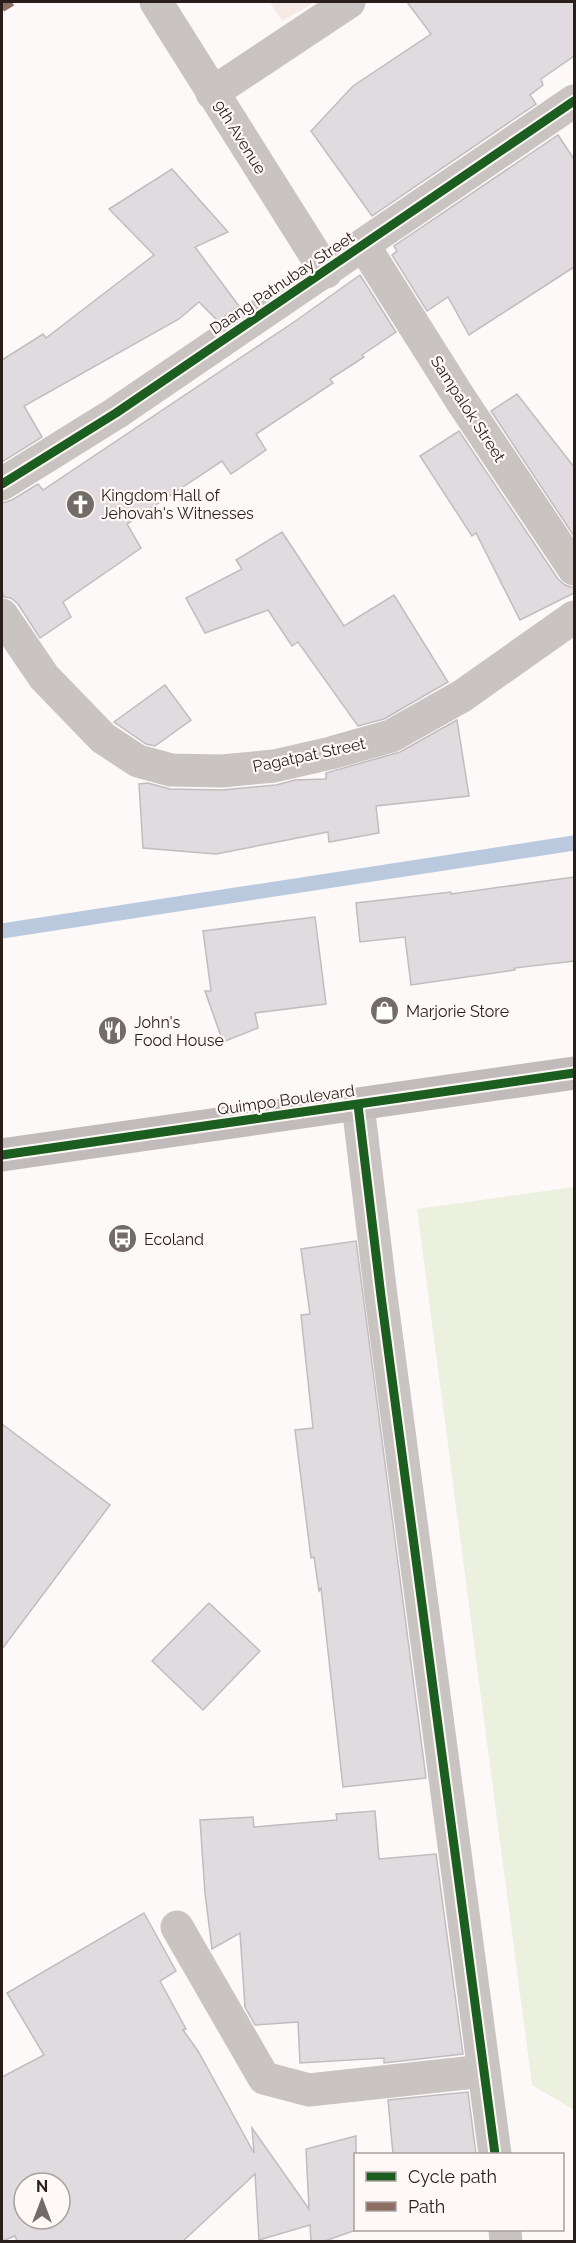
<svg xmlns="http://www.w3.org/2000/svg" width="576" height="2243" font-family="Raleway,sans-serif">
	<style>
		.built { fill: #f5eae6 }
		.green { fill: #ecf0de }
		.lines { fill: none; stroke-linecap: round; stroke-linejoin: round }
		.stream { stroke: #bbc9df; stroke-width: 15 }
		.building { fill: #e0dbde; stroke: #c1bcbf; stroke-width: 1.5; fill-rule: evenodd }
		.minor { stroke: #c9c3c2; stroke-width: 33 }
		.major { stroke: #c2bbbb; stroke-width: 33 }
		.quiet { stroke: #8d6e63; stroke-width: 8; stroke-dasharray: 15 8; stroke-linecap: butt }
		.cycleway-casing { stroke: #fef8f6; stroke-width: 13 }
		.cycleway { stroke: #1b5e20; stroke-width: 9 }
		.labels { text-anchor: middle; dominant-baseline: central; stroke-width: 4.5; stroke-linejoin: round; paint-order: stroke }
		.street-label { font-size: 16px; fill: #291e1a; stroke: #fef8f6 }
		.poi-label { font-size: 16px; fill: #291e1a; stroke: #fef8f6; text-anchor: start }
	</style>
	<rect width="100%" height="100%" fill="#fcf9f8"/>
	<!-- built -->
	<polygon class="built" points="270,2 315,2 282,21"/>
	<!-- green -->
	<polygon class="green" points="574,1187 574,2110 532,2085 417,1209"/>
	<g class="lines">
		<!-- stream -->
		<polyline class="stream" points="2,931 574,843"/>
	</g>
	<!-- building -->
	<g class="building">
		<polygon points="407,2 574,2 574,56 541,79 543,85 530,95 536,104 372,216 311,131 353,86 431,34"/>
		<polygon points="558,135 574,159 574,267 469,335 448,297 427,311 392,255 397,251 394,246"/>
		<polygon points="172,169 228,232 195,247 239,306 218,321 199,302 179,319 24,406 42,437 2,462 2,360 43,334 46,338 154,255 109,209"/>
		<polygon points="360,275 396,332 362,355 364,357 330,379 333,383 256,434 266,450 231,474 222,461 127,524 141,548 63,602 71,617 40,638 18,604 11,598 4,597 2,592 2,503 12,500 38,484 43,490 294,322"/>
		<polygon points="517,394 574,467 574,536 491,411"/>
		<polygon points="459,431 558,579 565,585 574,588 574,593 520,620 476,533 472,536 420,456"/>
		<polygon points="282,532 344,626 394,595 448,682 384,719 358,726 298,642 292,646 268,610 205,633 186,598 242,569 236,560"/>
		<polygon points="165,685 191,720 155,746 146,744 114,722"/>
		<polygon points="457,720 469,796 376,806 379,833 329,842 328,832 216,854 143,848 139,784 148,783 170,789 222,790 276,785 295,780 326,779 326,773 400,752"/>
		<polygon points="574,877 574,961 514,968 515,970 411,985 405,937 360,942 356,903 451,892 451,894"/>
		<polygon points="315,917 326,1004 255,1013 258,1028 223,1042 205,991 211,991 203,931"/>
		<polygon points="356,1241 426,1778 343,1787 321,1588 319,1591 314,1557 311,1558 295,1430 313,1428 301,1315 310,1314 301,1249"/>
		<polygon points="2,1424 110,1505 2,1649"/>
		<polygon points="209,1603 260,1651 203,1710 152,1661"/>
		<polygon points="375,1811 379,1859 436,1854 463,2054 384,2063 384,2058 300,2063 298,2022 255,2025 245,2007 240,1933 212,1949 205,1893 200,1820 253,1817 254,1827 337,1820 336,1814"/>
		<path d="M144 1913 176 1971 160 1981 186 2029 183 2030 198 2051 254 2153 252 2128 309 2209 306 2149 356 2136V2230L325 2241H311L310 2225 259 2240 255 2174 183 2241H17L15 2236 2 2241V2077L44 2055 7 1993ZM24 2183H60V2219H24Z"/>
		<polygon points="468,2092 476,2154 393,2154 388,2100"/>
	</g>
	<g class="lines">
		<!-- minor -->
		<g class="minor">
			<polyline points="156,2 326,272"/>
			<polyline points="212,93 349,2"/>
			<polyline points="364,246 461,400 574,569"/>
			<polyline points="2,484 116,413 574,101"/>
			<polyline points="2,615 44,677 103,738 138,761 171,770 222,771 274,766 331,753 391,736 462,696 574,617"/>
			<polyline points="358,1105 381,1296 495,2154"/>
			<polyline points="177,1927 264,2078 309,2090 484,2071"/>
			<polyline points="505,2230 506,2242"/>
		</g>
		<!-- major -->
		<polyline class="major" points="2,1155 574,1073"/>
		<!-- quiet -->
		<polyline class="quiet" points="2,8 12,2"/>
		<defs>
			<g id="cycleway">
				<polyline points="2,484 116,413 574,101"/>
				<polyline points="358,1105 381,1296 495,2154"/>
				<polyline points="2,1155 574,1073"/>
			</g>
		</defs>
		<!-- cycleway casing -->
		<use href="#cycleway" class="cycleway-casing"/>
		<!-- cycleway -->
		<use href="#cycleway" class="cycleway"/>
	</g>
	<!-- icons -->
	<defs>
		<symbol id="church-disc" viewBox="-11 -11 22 22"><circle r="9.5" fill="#736b68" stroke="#fef8f6"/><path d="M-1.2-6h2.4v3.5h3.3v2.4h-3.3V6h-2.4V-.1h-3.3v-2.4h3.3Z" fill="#fff"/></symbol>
		<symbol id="shop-disc" viewBox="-11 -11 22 22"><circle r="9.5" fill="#736b68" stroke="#fef8f6"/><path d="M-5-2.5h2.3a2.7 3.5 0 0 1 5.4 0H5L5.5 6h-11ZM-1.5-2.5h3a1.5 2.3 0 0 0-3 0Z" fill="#fff"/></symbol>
		<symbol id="restaurant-disc" viewBox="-11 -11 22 22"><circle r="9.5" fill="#736b68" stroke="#fef8f6"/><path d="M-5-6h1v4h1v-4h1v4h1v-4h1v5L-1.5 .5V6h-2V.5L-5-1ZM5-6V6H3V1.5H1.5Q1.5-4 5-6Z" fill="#fff"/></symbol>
		<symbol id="bus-disc" viewBox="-11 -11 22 22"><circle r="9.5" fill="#736b68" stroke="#fef8f6"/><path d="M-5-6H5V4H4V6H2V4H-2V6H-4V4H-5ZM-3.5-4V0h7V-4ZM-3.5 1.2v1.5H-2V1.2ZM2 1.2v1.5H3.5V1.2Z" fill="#fff"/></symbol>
	</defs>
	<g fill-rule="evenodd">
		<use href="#church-disc" x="64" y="488" width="33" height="33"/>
		<use href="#shop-disc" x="368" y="994" width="33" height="33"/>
		<use href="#restaurant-disc" x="96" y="1014" width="33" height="33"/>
		<use href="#bus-disc" x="106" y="1222" width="33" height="33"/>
	</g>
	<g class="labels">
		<!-- street labels -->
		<g class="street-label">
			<text transform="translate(240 137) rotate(58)">9th Avenue</text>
			<text transform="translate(282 283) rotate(-34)">Daang Patnubay Street</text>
			<text transform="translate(468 409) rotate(57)">Sampalok Street</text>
			<text transform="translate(309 755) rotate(-12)">Pagatpat Street</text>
			<text transform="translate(286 1100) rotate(-8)">Quimpo Boulevard</text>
		</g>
		<!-- poi labels -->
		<g class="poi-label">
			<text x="101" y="495">Kingdom Hall of<tspan x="101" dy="18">Jehovah's Witnesses</tspan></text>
			<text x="406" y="1011">Marjorie Store</text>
			<text x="134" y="1022">John's<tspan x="134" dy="18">Food House</tspan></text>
			<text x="144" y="1239">Ecoland</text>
		</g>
	</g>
	<!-- border -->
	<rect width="576" height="2243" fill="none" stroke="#291e1a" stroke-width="6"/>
	<!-- legend -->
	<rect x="354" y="2153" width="210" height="78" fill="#fef8f6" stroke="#a9a19e" stroke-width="1.5"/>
	<rect x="366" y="2172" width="30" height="9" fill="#1b5e20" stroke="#a9a19e" stroke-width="1.5"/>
	<text x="408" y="2183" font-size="18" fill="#291e1a">Cycle path</text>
	<rect x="366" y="2202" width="30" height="9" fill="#8d6e63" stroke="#a9a19e" stroke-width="1.5"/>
	<text x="408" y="2213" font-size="18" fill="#291e1a">Path</text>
	<!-- north arrow -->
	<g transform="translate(42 2201)"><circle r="28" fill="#fef8f6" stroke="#a9a19e" stroke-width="1.5"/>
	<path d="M0-4.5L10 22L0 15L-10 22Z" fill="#736b68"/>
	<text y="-9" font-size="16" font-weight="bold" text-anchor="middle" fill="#291e1a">N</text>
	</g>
</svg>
